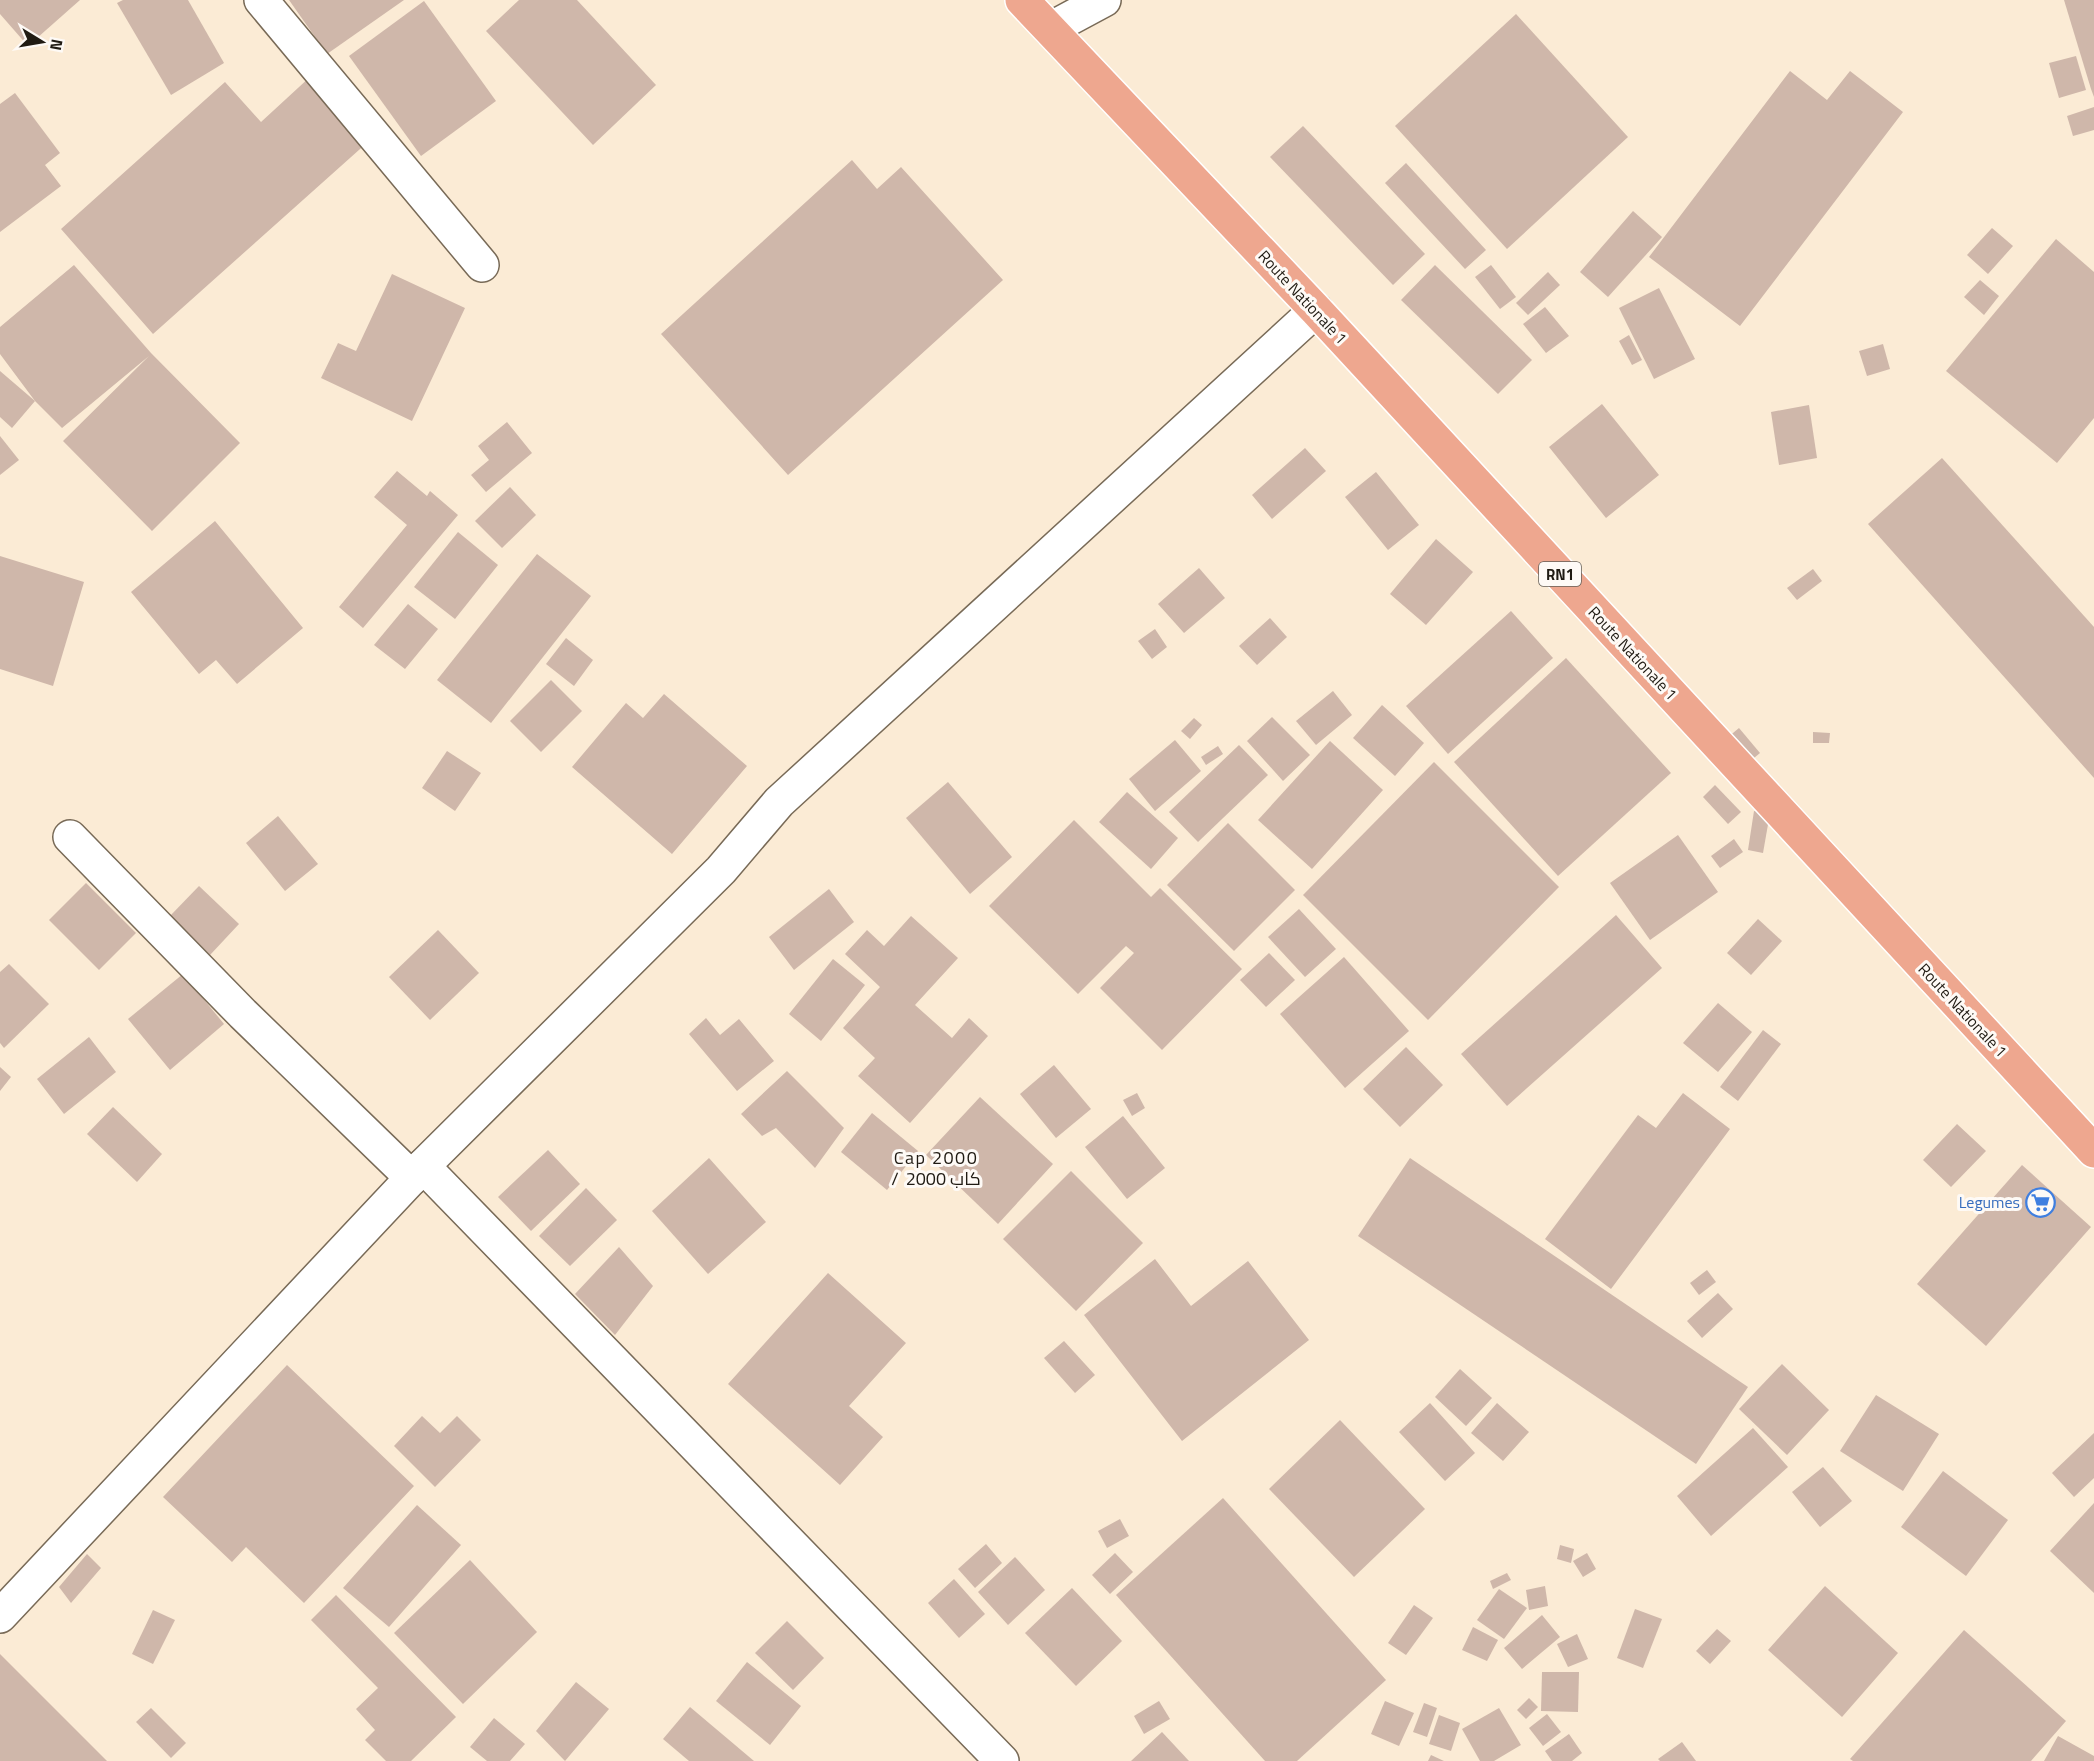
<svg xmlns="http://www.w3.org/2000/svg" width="2094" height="1761" font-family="'Titillium Web',Cairo,sans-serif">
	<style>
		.building { fill: #cfb7aa }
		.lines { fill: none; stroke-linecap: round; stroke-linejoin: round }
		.street-casing { stroke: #786a57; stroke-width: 36 }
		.primary-casing { stroke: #fff; stroke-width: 36 }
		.street { stroke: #fff; stroke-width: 33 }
		.primary { stroke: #eea78f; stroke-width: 33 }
		.labels { text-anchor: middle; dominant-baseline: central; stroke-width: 6; stroke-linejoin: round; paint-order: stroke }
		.shield { fill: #fefaf6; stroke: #635e57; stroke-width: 1.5 }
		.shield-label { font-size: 15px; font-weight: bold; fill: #201b13 }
		.street-label { font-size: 16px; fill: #201b13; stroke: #fefaf6 }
		.shop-label { font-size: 16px; fill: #366cbe; stroke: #fefaf6; text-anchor: end }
		.neighbourhood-label { font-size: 18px; letter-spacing: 1.5px; fill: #201b13; stroke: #fefaf6 }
	</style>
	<rect width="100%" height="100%" fill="#fbebd5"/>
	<!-- building -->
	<g class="building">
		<polygon points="0,0 80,0 28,46 0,14"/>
		<polygon points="123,0 188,0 224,63 171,95 117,3"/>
		<polygon points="289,0 404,0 327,54"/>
		<polygon points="519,0 577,0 656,85 593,145 486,31"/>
		<polygon points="2064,0 2094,0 2094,97 2091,89"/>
		<polygon points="424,1 496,101 421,156 349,56"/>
		<polygon points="1516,14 1628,137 1507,249 1395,126"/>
		<polygon points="2076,56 2086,90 2059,98 2049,63"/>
		<polygon points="1790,71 1827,100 1850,71 1903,112 1740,326 1649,257"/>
		<polygon points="311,76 369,141 153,334 61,229 225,82 261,122"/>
		<polygon points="15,93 60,153 45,165 61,186 0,232 0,104"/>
		<polygon points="2094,107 2094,130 2073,136 2067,116"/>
		<polygon points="1303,126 1425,254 1393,285 1270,157"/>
		<polygon points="852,160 877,189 901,167 1003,280 788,475 661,334"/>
		<polygon points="1406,163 1486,250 1465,269 1385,183"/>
		<polygon points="1633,211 1662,237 1608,297 1580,272"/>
		<polygon points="1992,228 2013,246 1988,274 1967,255"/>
		<polygon points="2056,239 2094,272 2094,418 2057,463 1946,371"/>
		<polygon points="74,265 151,353 240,443 152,531 63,441 149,356 62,428 35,401 0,354 0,327"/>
		<polygon points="1435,265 1532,360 1498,394 1401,300"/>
		<polygon points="1491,265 1516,297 1500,309 1475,277"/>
		<polygon points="1548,272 1560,285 1528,315 1516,303"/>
		<polygon points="392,274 465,308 412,421 321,378 338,343 356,351"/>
		<polygon points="1980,280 1999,296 1984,315 1964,297"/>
		<polygon points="1659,288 1695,359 1654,379 1619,308"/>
		<polygon points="1545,307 1569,336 1546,353 1523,324"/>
		<polygon points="1629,335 1642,360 1632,365 1619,341"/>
		<polygon points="1883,344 1890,369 1867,376 1859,351"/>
		<polygon points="0,371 35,401 12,428 0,417"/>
		<polygon points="1602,404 1659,475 1606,518 1549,447"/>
		<polygon points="1809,405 1817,458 1779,465 1771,412"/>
		<polygon points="507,422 532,453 486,492 471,475 489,460 478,446"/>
		<polygon points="0,436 19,460 0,475"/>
		<polygon points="1305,448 1326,471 1272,519 1252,495"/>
		<polygon points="1942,458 2094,627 2094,778 1868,524"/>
		<polygon points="397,471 427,496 430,491 458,515 363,628 339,607 407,525 374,497"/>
		<polygon points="1376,472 1419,525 1388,550 1345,497"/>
		<polygon points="510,487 536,515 502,548 475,521"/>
		<polygon points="215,521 303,628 237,684 216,660 199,674 131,592"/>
		<polygon points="458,532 498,565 455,619 414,587"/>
		<polygon points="1436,539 1473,572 1426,625 1390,594"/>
		<polygon points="537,554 591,596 491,723 437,680"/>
		<polygon points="0,556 84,582 53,686 0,669"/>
		<polygon points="1199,568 1225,598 1184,633 1158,604"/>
		<polygon points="1813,569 1822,581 1797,600 1787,588"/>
		<polygon points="408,604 438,629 405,669 374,645"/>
		<polygon points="1511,611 1553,658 1448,754 1406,706"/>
		<polygon points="1270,618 1287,637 1257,665 1239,646"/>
		<polygon points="1155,629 1167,647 1152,659 1138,641"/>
		<polygon points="566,638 593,660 574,686 546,664"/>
		<polygon points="1566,658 1671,773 1558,876 1454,762"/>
		<polygon points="551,680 582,711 541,752 510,721"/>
		<polygon points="1333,691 1352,715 1316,745 1296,721"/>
		<polygon points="664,694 747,766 672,854 572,767 626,703 643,718"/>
		<polygon points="1382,705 1424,743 1395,776 1353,738"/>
		<polygon points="1272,717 1310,755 1283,781 1247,741"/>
		<polygon points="1194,718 1202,725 1190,739 1181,731"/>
		<polygon points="1739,728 1760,753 1748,763 1727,738"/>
		<polygon points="1813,732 1830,733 1829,743 1813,743"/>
		<polygon points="1175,740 1201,771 1155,811 1129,779"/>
		<polygon points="1330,741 1383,790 1312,869 1258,820"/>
		<polygon points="1239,745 1268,775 1198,842 1169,812"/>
		<polygon points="1218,746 1223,754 1206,765 1201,757"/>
		<polygon points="447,751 481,773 455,811 422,788"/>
		<polygon points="1434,762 1559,887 1428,1020 1303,895"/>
		<polygon points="948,782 1012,857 970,894 906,818"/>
		<polygon points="1715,785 1741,812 1728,824 1703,797"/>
		<polygon points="1127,792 1178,838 1151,869 1099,822"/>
		<polygon points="1754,811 1770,813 1763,853 1748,850"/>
		<polygon points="278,816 318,864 285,891 246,843"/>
		<polygon points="1074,820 1151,897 1160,888 1242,969 1162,1050 1100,988 1134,953 1126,946 1078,994 989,906"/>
		<polygon points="1228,823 1295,890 1234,951 1167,885"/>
		<polygon points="1678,835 1718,892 1650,940 1610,883"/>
		<polygon points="1734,839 1743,852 1720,868 1711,856"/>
		<polygon points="86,883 136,933 99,970 49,920"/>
		<polygon points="199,886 239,924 210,955 170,916"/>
		<polygon points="829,889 854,922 794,970 769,937"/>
		<polygon points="1299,909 1336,949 1305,977 1268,937"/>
		<polygon points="1616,915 1662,968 1507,1106 1461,1054"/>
		<polygon points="911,916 958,958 915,1005 952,1038 969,1018 988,1036 910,1123 858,1076 875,1058 843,1028 880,987 845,954 867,930 884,946"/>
		<polygon points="1758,919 1782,941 1751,975 1727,953"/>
		<polygon points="438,930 479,973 430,1020 389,977"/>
		<polygon points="1269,953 1295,980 1266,1007 1240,980"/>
		<polygon points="1344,957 1409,1031 1345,1088 1280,1014"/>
		<polygon points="833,959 865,985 821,1041 789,1014"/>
		<polygon points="9,964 49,1004 4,1048 0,1043 0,972"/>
		<polygon points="183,974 224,1024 170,1070 128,1019"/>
		<polygon points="1718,1003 1752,1032 1718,1072 1683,1043"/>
		<polygon points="706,1018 720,1035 739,1019 774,1061 737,1091 689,1034"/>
		<polygon points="1763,1030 1781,1044 1738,1101 1720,1087"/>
		<polygon points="89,1037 116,1072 64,1114 37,1079"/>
		<polygon points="1406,1047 1443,1085 1400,1127 1363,1089"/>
		<polygon points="1054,1065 1091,1109 1056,1138 1020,1094"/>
		<polygon points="0,1067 11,1077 0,1091"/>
		<polygon points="787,1071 844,1128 815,1168 776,1128 762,1136 741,1114"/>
		<polygon points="1137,1093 1145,1108 1132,1116 1123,1100"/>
		<polygon points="1683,1093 1730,1129 1611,1289 1545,1239 1638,1115 1656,1128"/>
		<polygon points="980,1097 1053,1164 998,1224 926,1155"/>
		<polygon points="113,1107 162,1154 137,1182 87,1134"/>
		<polygon points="872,1113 918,1151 887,1190 841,1152"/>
		<polygon points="1123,1116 1165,1168 1127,1199 1085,1147"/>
		<polygon points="1957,1124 1986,1151 1951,1187 1923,1160"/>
		<polygon points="548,1150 580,1184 531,1231 498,1197"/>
		<polygon points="709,1158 766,1222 708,1274 652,1211"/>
		<polygon points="1410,1158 1748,1387 1696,1464 1358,1236"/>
		<polygon points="2022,1165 2091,1227 1986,1346 1917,1284"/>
		<polygon points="1071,1171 1143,1243 1076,1311 1003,1239"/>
		<polygon points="586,1188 617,1220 570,1266 539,1236"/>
		<polygon points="619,1247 653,1286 615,1335 575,1294"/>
		<polygon points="1155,1259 1191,1306 1248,1261 1309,1340 1182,1441 1084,1315"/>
		<polygon points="1707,1270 1716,1282 1699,1295 1690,1283"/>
		<polygon points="828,1273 906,1343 849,1406 883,1437 840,1485 728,1384"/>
		<polygon points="1718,1293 1733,1309 1702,1338 1687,1321"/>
		<polygon points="1064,1341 1095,1375 1075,1393 1044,1358"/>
		<polygon points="1782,1364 1829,1410 1787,1455 1739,1409"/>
		<polygon points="287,1365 414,1486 304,1603 246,1547 232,1562 163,1497"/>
		<polygon points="1460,1369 1492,1398 1466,1426 1435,1397"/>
		<polygon points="1876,1395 1939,1434 1903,1491 1840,1451"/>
		<polygon points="1430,1403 1475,1453 1445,1481 1399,1432"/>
		<polygon points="1497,1403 1529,1432 1503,1461 1471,1433"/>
		<polygon points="422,1416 440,1433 457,1416 481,1440 435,1487 394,1446"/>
		<polygon points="1340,1420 1425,1509 1354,1577 1269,1489"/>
		<polygon points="1753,1428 1788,1467 1711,1536 1677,1496"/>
		<polygon points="2094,1433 2094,1478 2074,1497 2052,1473"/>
		<polygon points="1823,1467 1852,1501 1820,1527 1792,1492"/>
		<polygon points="1943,1471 2008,1520 1966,1576 1901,1527"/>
		<polygon points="1223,1498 1386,1680 1297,1761 1265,1761 1116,1595"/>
		<polygon points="2094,1503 2094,1593 2050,1551"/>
		<polygon points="417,1505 461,1545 389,1627 343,1588"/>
		<polygon points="1120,1519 1129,1536 1107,1548 1098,1531"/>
		<polygon points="986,1544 1002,1563 975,1588 958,1569"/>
		<polygon points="1560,1545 1574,1549 1571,1563 1557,1559"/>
		<polygon points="1115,1553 1133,1572 1110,1594 1092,1575"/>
		<polygon points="1587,1553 1596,1569 1583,1577 1573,1561"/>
		<polygon points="87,1554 101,1568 71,1603 59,1587"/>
		<polygon points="1015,1557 1045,1590 1008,1625 978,1592"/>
		<polygon points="470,1560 537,1632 463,1704 394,1633"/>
		<polygon points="1507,1573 1511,1580 1493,1589 1490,1581"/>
		<polygon points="954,1579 985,1614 959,1638 928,1603"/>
		<polygon points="1545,1586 1548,1606 1529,1610 1526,1590"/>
		<polygon points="1825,1586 1898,1653 1842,1717 1768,1650"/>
		<polygon points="1072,1588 1122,1641 1076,1686 1025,1633"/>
		<polygon points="1499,1589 1527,1608 1504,1639 1477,1620"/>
		<polygon points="336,1595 456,1717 411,1761 386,1761 365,1740 375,1730 356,1709 378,1688 311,1620"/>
		<polygon points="1414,1605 1433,1618 1406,1655 1388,1643"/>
		<polygon points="1635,1609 1662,1619 1643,1668 1617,1658"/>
		<polygon points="153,1610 175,1620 153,1664 132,1654"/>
		<polygon points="1542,1615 1560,1637 1522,1669 1504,1648"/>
		<polygon points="787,1621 824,1658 793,1690 755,1653"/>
		<polygon points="1473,1627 1498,1640 1487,1661 1462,1650"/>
		<polygon points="1717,1629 1731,1641 1710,1664 1696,1651"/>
		<polygon points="1964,1630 2066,1721 2031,1761 1853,1761 1850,1759"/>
		<polygon points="1577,1634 1588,1659 1568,1667 1557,1644"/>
		<polygon points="0,1654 107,1761 0,1761"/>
		<polygon points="747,1662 801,1706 770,1745 716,1701"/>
		<polygon points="1542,1672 1579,1672 1578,1712 1541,1711"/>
		<polygon points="576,1682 609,1709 565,1761 536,1731"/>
		<polygon points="1529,1698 1538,1707 1526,1719 1517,1710"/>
		<polygon points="1159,1701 1170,1719 1144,1734 1134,1716"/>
		<polygon points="1385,1701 1414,1713 1399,1746 1371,1734"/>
		<polygon points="1424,1703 1437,1708 1427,1737 1413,1732"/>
		<polygon points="690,1707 754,1761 689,1761 663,1739"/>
		<polygon points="151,1708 186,1743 171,1758 136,1722"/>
		<polygon points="1499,1708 1521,1745 1494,1761 1480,1761 1462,1729"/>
		<polygon points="1547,1714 1561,1732 1543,1746 1529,1728"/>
		<polygon points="1439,1715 1460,1723 1451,1751 1429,1744"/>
		<polygon points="494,1718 525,1744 510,1761 487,1761 470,1747"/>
		<polygon points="1162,1732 1189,1761 1131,1761"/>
		<polygon points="1569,1734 1582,1753 1572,1761 1552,1761 1545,1751"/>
		<polygon points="2058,1736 2094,1756 2094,1761 2044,1761"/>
		<polygon points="1682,1742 1696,1761 1660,1761 1658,1759"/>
		<polygon points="1431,1755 1444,1761 1428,1761"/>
	</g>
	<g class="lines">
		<defs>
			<g id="street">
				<polyline points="261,0 482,265"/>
				<polyline points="1050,29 1104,0"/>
				<polyline points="70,837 243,1014 412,1178"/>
				<polyline points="423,1166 1002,1761"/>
				<polyline points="0,1616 423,1166 721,870 779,802 1316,310"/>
			</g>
			<polyline id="primary" points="1022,0 1316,310 2094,1151"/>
		</defs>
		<!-- street casing -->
		<use href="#street" class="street-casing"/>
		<!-- primary casing -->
		<use href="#primary" class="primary-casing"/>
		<!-- street -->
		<use href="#street" class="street"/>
		<!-- primary -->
		<use href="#primary" class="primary"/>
	</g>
	<!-- icons -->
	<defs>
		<symbol id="supermarket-ring" viewBox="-11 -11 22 22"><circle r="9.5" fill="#fefaf6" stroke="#3f7fe0" stroke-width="1.5"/><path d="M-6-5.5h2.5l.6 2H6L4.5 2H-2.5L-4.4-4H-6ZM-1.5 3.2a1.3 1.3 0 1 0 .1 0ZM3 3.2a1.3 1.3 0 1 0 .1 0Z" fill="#3f7fe0"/></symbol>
	</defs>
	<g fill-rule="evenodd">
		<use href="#supermarket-ring" x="2024" y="1186" width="33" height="33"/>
	</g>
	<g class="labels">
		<!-- shield labels -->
		<rect class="shield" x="1539" y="562" width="42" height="24" rx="4.5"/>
		<g class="shield-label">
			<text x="1560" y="574">RN1</text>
		</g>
		<!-- street labels -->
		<g class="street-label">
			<text transform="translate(1303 297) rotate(47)">Route Nationale 1</text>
			<text transform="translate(1633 653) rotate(47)">Route Nationale 1</text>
			<text transform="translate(1963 1010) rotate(47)">Route Nationale 1</text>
		</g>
		<!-- shop labels -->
		<g class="shop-label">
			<text x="2020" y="1202">Legumes</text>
		</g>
		<!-- neighbourhood labels -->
		<g class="neighbourhood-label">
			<text x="936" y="1157">Cap 2000<tspan x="936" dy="21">/ كاب 2000</tspan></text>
		</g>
	</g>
	<!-- north arrow -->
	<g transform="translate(42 42) rotate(101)" stroke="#fefaf6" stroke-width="4.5" paint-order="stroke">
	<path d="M0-4.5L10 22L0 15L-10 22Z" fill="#201b13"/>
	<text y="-9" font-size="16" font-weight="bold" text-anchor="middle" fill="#201b13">N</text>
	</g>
</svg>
